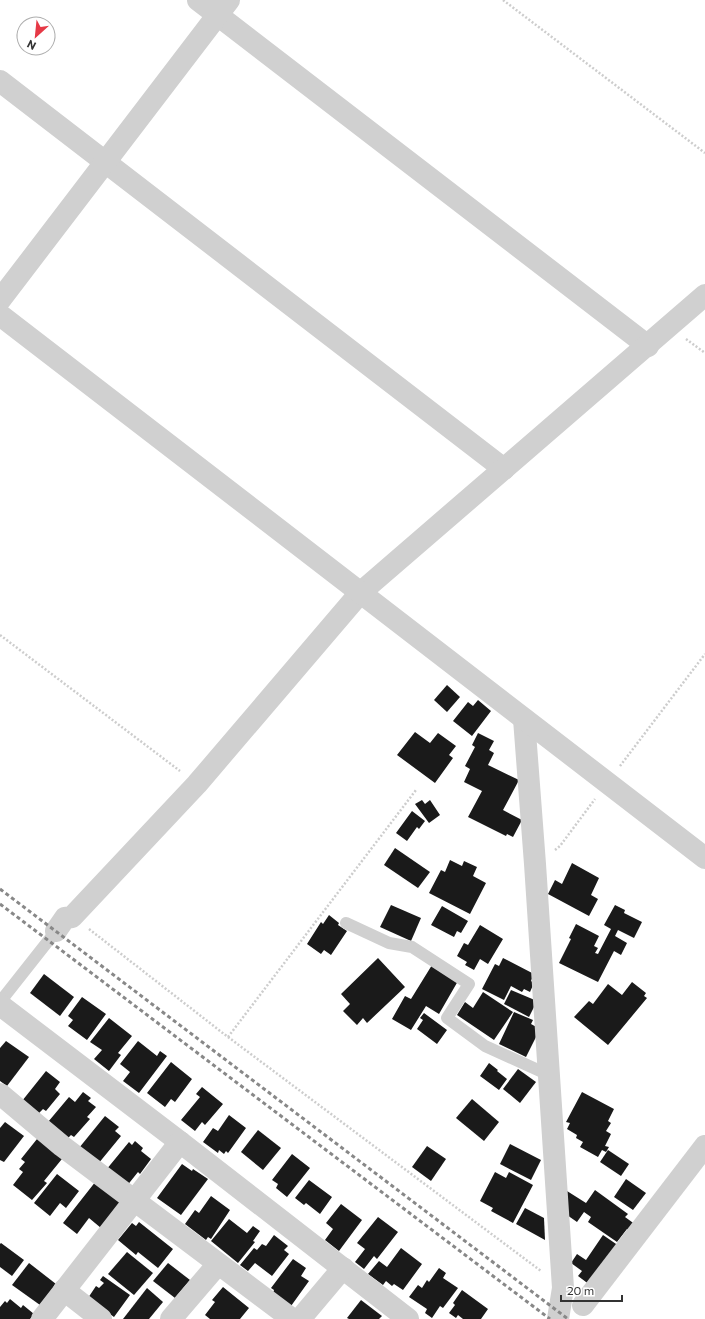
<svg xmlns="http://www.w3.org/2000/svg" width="705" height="1319" font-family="Commissioner,sans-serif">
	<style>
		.building { fill: #1a1a1a }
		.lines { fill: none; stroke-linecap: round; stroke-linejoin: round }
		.path { stroke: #cdcdcd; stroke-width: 2.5; stroke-dasharray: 2 2; stroke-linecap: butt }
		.service { stroke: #d0d0d0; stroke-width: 12 }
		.minor { stroke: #d0d0d0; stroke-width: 22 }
		.tertiary { stroke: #d0d0d0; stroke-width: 22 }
		.rail { stroke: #888; stroke-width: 3; stroke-dasharray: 4 3; stroke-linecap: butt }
	</style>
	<rect width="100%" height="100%" fill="#fff"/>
	<!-- building -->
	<g class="building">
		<polygon points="447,685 460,697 447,712 434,700"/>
		<polygon points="478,700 491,711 472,736 453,721 468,702 473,706"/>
		<polygon points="415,732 430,743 438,733 456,746 449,755 453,758 435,783 397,755"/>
		<polygon points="478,733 494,741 489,750 494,753 488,765 519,780 503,810 522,820 513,837 507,834 506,836 468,817 482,791 464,782 470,769 465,766 475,747 472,745"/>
		<polygon points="422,800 425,804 430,800 440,815 429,823 415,804"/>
		<polygon points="412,811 425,821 419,829 417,827 407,841 396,833"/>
		<polygon points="395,848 430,872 418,888 384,865"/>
		<polygon points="450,860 462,866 464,861 477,867 473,876 486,883 470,914 429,893 441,870 445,872"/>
		<polygon points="572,863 599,878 591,895 598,899 589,916 548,894 555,880 562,884"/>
		<polygon points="391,905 421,918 411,941 380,927"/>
		<polygon points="615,905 625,910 624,913 642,922 634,938 618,930 615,936 627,943 621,955 614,951 598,982 559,963 571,939 569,938 576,924 599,936 594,946 598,948 595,953 598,954 611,929 604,925"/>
		<polygon points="442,906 468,921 461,933 457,931 454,937 431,925"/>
		<polygon points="329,915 339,923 338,925 347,931 331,955 324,950 321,954 307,944 321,922 323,924"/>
		<polygon points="480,925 503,939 488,964 480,959 474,970 465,965 467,962 457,956 464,943 468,945"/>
		<polygon points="378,958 405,987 367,1023 363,1018 357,1025 343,1011 350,1004 341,994"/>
		<polygon points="503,958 534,974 531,981 534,983 530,992 524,989 522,992 511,986 504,1000 482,989 495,964 499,966"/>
		<polygon points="432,965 458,981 439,1014 426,1006 411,1030 392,1019 405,996 411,999"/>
		<polygon points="44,974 74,997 60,1016 30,993"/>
		<polygon points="632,982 646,993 644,996 647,998 608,1045 574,1017 589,1001 593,1004 608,984 622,995"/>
		<polygon points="511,990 537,1001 529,1017 504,1004"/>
		<polygon points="483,992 513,1012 494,1040 457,1015 465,1002 473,1008"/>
		<polygon points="82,997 106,1014 87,1040 68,1026 73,1020 68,1016"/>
		<polygon points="514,1012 533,1020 531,1024 540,1029 526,1057 499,1044"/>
		<polygon points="424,1013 447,1030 437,1044 417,1029 423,1020 420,1018"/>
		<polygon points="109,1018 132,1036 118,1053 121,1055 109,1071 94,1059 102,1050 90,1042"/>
		<polygon points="6,1041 29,1057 7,1086 0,1081 0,1048"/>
		<polygon points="138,1041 157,1056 160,1051 167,1056 139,1093 123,1081 130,1072 120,1064"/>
		<polygon points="171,1062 192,1079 175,1102 171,1099 165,1107 147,1093"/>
		<polygon points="489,1063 498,1070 497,1071 507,1079 499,1090 480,1076"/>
		<polygon points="518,1069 536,1082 520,1103 503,1089"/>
		<polygon points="46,1071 60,1082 55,1089 60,1094 46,1111 43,1109 38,1114 22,1101"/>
		<polygon points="202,1087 223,1104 205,1125 202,1122 195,1131 181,1120 200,1097 196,1094"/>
		<polygon points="83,1092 91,1098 88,1101 96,1107 87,1117 90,1119 74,1137 71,1135 68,1138 48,1122 69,1097 75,1102"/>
		<polygon points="582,1092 614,1109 608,1121 611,1123 606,1131 611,1134 605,1146 609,1147 606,1152 602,1150 598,1157 580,1147 583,1142 576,1138 577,1135 567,1129 570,1123 566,1122"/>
		<polygon points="472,1099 499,1122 484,1141 456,1118"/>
		<polygon points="229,1115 246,1128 228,1153 226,1151 224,1154 219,1150 218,1153 203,1142 213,1128 218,1131"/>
		<polygon points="105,1116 119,1127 115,1131 121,1136 98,1164 79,1148"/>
		<polygon points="5,1122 24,1136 4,1162 0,1160 0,1128"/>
		<polygon points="258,1130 281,1148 263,1170 241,1152"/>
		<polygon points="41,1134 66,1154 44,1181 47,1183 32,1200 13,1185 23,1172 19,1169 25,1162 21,1159"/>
		<polygon points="135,1141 143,1148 141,1151 151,1159 140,1174 138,1172 126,1187 106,1170 129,1142 132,1145"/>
		<polygon points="510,1144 541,1160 531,1180 500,1164"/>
		<polygon points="427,1146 446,1159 431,1181 412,1167"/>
		<polygon points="608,1150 629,1164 621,1176 600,1162"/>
		<polygon points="292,1154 310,1168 287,1197 276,1188 278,1184 272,1180"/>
		<polygon points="182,1164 192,1171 193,1169 208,1179 181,1215 157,1198"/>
		<polygon points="495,1172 506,1178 509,1172 533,1185 513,1223 491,1211 493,1208 480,1201"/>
		<polygon points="57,1174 79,1191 66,1208 60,1203 50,1216 34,1203"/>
		<polygon points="626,1179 646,1193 633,1210 614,1197"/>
		<polygon points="309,1180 332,1197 320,1214 306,1203 304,1205 295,1198"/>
		<polygon points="96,1181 127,1205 101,1228 89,1218 77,1234 63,1223"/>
		<polygon points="595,1190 628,1214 625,1217 636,1225 631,1232 627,1229 617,1242 588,1222 591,1217 584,1212 577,1222 567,1215 567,1191 586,1203"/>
		<polygon points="211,1196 230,1210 211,1239 208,1237 206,1240 185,1224 195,1210 199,1213"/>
		<polygon points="341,1204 362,1220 339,1251 325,1240 333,1229 326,1223"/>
		<polygon points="525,1208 544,1218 545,1240 516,1224"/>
		<polygon points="378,1217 398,1232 377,1259 374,1256 364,1269 355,1262 365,1249 357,1243"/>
		<polygon points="229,1219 247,1233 253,1226 260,1231 253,1241 255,1242 238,1263 211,1241"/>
		<polygon points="139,1222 173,1249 158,1268 138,1252 136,1255 118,1240 132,1223 136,1226"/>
		<polygon points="274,1235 288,1246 284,1250 289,1254 272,1276 255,1263 248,1271 240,1265 254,1248 257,1250 262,1244 266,1246"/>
		<polygon points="603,1235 619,1246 590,1285 578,1276 582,1271 571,1263 577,1254 586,1260"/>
		<polygon points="1,1243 24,1260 12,1276 0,1267 0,1244"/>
		<polygon points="401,1248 422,1264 403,1290 394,1284 392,1286 386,1281 383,1285 368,1274 379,1261 387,1267"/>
		<polygon points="127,1252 153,1273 134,1295 108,1274"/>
		<polygon points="293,1259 306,1268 301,1276 309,1281 291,1306 273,1293 274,1290 271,1288"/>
		<polygon points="29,1263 56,1284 40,1305 12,1285"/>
		<polygon points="168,1263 190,1280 175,1298 153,1281"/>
		<polygon points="439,1268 446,1273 443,1278 458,1288 443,1308 440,1306 432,1318 425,1313 427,1309 409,1297 418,1285 422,1288 427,1280 429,1282"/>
		<polygon points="103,1276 130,1295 114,1317 88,1298 96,1286 99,1288 104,1283 100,1280"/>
		<polygon points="223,1287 249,1308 240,1319 210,1319 205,1315 215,1302 212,1300"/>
		<polygon points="147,1288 163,1302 149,1319 123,1319"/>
		<polygon points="462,1290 488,1309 481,1319 463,1319 458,1315 456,1318 449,1313 455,1305 453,1303"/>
		<polygon points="10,1299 21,1308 23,1305 34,1314 30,1319 0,1319 0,1307 5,1301 7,1303"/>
		<polygon points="361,1300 382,1316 379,1319 349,1319 347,1318"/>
	</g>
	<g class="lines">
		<!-- path -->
		<g class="path">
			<polyline points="503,0 705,153"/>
			<polyline points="686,339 705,353"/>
			<polyline points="0,635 180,771"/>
			<polyline points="620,766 705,654"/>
			<polyline points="555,850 560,846 595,799"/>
			<polyline points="89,929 224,1034 541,1271"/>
			<polyline points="228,1037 416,790"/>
		</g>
		<!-- service -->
		<g class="service">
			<polyline points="346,923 389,943 412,947 469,984 447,1018 485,1046 549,1075"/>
			<polyline points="0,1002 56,931"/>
		</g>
		<!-- minor -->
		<g class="minor">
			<polyline points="198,0 648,346"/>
			<polyline points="0,81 504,469"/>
			<polyline points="0,300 229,0"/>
			<polyline points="524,719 535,864 563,1288 558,1319"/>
			<polyline points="56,931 65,918 72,917 197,784 360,593 705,295"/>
			<polyline points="0,1005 180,1142 408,1319"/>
			<polyline points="0,1094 62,1146 292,1319"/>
			<polyline points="64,1290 101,1319"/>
			<polyline points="583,1305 705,1146"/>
			<polyline points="42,1319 180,1142"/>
			<polyline points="171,1319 218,1264"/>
			<polyline points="300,1319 343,1268"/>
		</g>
		<!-- tertiary -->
		<polyline class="tertiary" points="0,315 705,858"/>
		<!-- rail -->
		<g class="rail">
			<polyline points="0,889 568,1319"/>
			<polyline points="0,904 550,1319"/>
		</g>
	</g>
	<!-- north arrow -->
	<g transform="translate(36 36) rotate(207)"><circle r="19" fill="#ffffff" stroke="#adadad"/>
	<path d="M0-3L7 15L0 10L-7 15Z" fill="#e63946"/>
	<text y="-6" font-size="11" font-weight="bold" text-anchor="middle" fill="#333333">N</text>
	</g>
	<!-- scale -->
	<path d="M561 1295v6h61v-6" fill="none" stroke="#333333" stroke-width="2"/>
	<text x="567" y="1295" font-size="12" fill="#333333" stroke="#ffffff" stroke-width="3" paint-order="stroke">20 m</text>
</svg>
